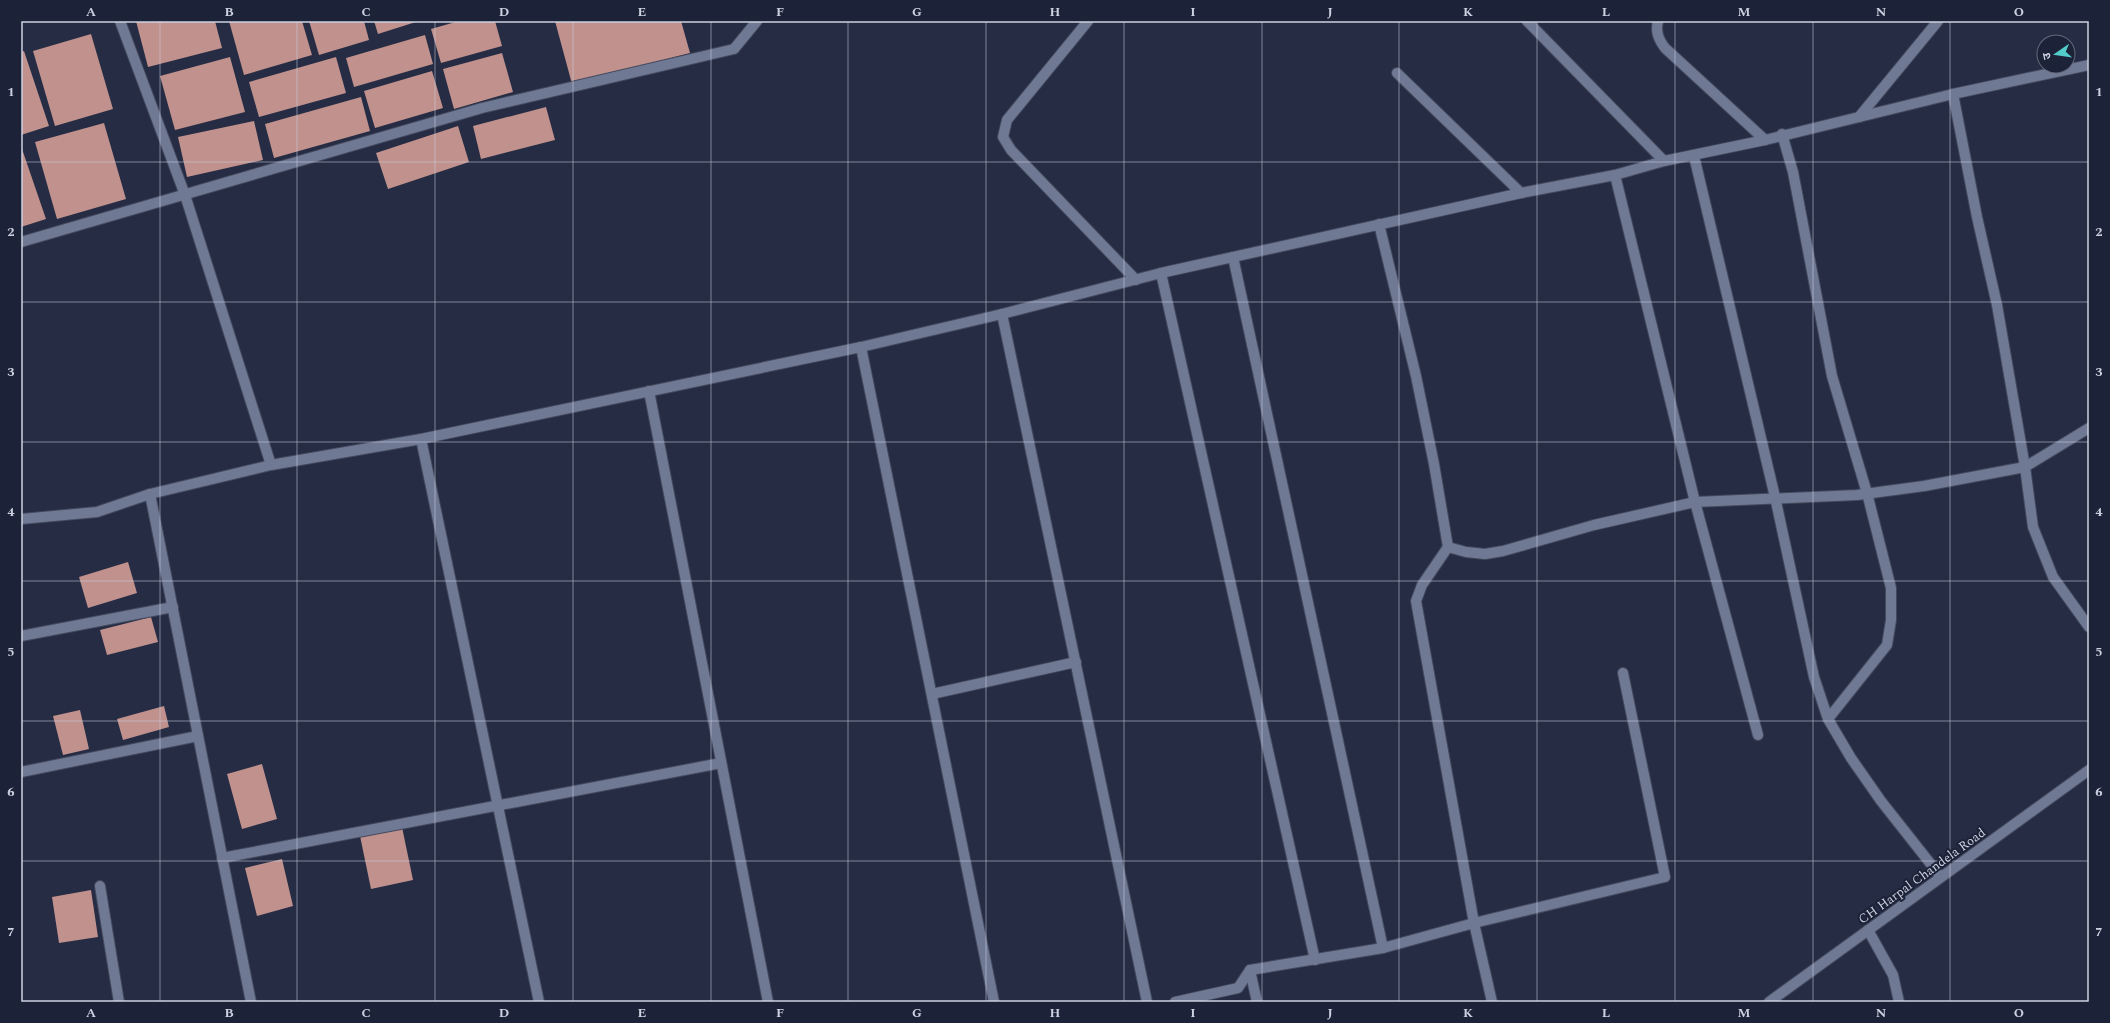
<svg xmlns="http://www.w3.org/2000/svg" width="2110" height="1023" font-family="Spectral,'Noto Sans Devanagari',serif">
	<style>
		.building { fill: #c0918d }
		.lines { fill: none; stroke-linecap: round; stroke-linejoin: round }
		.lane-casing { stroke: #43495d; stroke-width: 12 }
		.street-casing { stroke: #43495d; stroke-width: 12 }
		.secondary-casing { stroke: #43495d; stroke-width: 12 }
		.lane { stroke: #707994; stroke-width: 10 }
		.street { stroke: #707994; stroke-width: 10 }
		.secondary { stroke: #707994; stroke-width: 10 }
		.grid { fill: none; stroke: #cdd2e1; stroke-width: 1; stroke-opacity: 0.55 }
		.labels { text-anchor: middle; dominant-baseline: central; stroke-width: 4; stroke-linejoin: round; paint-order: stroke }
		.street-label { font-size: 13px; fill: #cdd2e1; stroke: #1c2238 }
		.neatline { fill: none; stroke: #cdd2e1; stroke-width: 1.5 }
		.grid-label { font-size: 13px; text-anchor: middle; font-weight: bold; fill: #cdd2e1 }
	</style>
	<rect width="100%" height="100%" fill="#252c43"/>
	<!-- building -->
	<g class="building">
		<polygon points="136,21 215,21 222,48 148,67"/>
		<polygon points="229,21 302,21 312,55 244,75"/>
		<polygon points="309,21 364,21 369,40 319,55"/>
		<polygon points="374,21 419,21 378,34"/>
		<polygon points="459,21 495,21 502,46 441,63 431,29"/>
		<polygon points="555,21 681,21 690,53 572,84"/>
		<polygon points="91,34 113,109 55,126 33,51"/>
		<polygon points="425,35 433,64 354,87 346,58"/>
		<polygon points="24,51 49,126 21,135 21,52"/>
		<polygon points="502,53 513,92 454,109 443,69"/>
		<polygon points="230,57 245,112 175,130 160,76"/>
		<polygon points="336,57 346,93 259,117 249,82"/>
		<polygon points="432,71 443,108 375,128 364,91"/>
		<polygon points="361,97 370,131 274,158 265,124"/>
		<polygon points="546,107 555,140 481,159 473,126"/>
		<polygon points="254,121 263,160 187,177 178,137"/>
		<polygon points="104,123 126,199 57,219 35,142"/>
		<polygon points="458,126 469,162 388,189 376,153"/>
		<polygon points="21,146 46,219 21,227"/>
		<polygon points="128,562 137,593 88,608 79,577"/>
		<polygon points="151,617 158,642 107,655 100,630"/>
		<polygon points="164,706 169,727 123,740 117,719"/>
		<polygon points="80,710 89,749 63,755 53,716"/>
		<polygon points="262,764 277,819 242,829 227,774"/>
		<polygon points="402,827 413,880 371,889 360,836"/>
		<polygon points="282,859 293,906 257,916 245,868"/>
		<polygon points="91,890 98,937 59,943 52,897"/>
	</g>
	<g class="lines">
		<defs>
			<polyline id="lane" points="1782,134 1793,172 1832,376 1867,493 1891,588 1891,620 1887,645 1828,719"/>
			<g id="street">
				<polyline points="120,21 185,195 271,465"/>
				<polyline points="1088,21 1007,120 1003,137 1011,150 1136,280"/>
				<polyline points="1527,21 1664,161"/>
				<path d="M1658 21C1655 32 1659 40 1665 48L1765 140"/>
				<polyline points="1397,73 1521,193"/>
				<polyline points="1953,94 1977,217 1997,305 2025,467 2033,527 2053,577 2089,627"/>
				<polyline points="1859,117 1938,21"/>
				<polyline points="1694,156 1775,497 1814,677 1828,719 1851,758 1881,801 1941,877"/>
				<polyline points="1379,224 1416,376 1434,464 1448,547 1422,585 1416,601 1474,923 1492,1002"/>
				<polyline points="21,242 482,108 734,49 757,21"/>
				<polyline points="1233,257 1383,948"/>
				<polyline points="1161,273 1315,960"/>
				<polyline points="1002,314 1147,1002"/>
				<polyline points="861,347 994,1002"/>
				<polyline points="649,391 768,1002"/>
				<polyline points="421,439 539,1002"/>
				<polyline points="150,494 251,1002"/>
				<polyline points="1448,547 1466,552 1485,554 1503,551 1594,525 1695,502 1615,175"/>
				<polyline points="21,636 173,607"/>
				<polyline points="932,694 1076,662"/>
				<polyline points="1758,735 1695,502 1857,495 1924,486 2025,467 2089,428"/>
				<polyline points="21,772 198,736"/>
				<polyline points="222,858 721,763"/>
				<polyline points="100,886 119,1002"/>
				<polyline points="1868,930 1893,975 1899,1002"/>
				<polyline points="1250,970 1257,1002"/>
				<polyline points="1175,1002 1238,988 1250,970 1383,948 1474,923 1665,877 1623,673"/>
				<polyline points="1769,1002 2089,770"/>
			</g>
			<polyline id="secondary" points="21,519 97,512 150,494 271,465 421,439 861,347 1002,314 1161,273 1521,193 1615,175 1664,161 1765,140 1953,94 2089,65"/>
		</defs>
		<!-- lane casing -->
		<use href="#lane" class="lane-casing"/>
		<!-- street casing -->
		<use href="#street" class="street-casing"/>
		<!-- secondary casing -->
		<use href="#secondary" class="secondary-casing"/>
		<!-- lane -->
		<use href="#lane" class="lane"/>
		<!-- street -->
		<use href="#street" class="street"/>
		<!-- secondary -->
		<use href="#secondary" class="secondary"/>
	</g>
	<!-- grid -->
	<path class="grid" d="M160 21V1002M297 21V1002M435 21V1002M573 21V1002M711 21V1002M848 21V1002M986 21V1002M1124 21V1002M1262 21V1002M1399 21V1002M1537 21V1002M1675 21V1002M1813 21V1002M1950 21V1002M21 162H2089M21 302H2089M21 442H2089M21 581H2089M21 721H2089M21 861H2089"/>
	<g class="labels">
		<!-- street labels -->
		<g class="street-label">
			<text transform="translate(1922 876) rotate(-36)">CH Harpal Chandela Road</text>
		</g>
	</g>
	<!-- border -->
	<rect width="2110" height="1023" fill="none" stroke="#1c2238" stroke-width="44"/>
	<!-- north arrow -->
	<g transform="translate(2056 54) rotate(257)"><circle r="19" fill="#1c2238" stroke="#63687c"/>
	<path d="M0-3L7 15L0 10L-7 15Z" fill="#53cdca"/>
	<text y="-6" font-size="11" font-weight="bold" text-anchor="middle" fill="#cdd2e1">उ</text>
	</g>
	<rect x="22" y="22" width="2066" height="979" class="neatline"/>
	<g class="grid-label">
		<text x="91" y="16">A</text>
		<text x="229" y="16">B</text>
		<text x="366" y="16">C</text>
		<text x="504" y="16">D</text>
		<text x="642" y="16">E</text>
		<text x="780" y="16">F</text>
		<text x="917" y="16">G</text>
		<text x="1055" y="16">H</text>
		<text x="1193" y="16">I</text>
		<text x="1330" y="16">J</text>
		<text x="1468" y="16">K</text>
		<text x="1606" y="16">L</text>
		<text x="1744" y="16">M</text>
		<text x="1881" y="16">N</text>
		<text x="2019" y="16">O</text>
		<text x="11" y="96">1</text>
		<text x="2099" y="96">1</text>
		<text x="11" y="236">2</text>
		<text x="2099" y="236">2</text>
		<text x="11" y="376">3</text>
		<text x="2099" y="376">3</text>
		<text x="11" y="516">4</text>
		<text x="2099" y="516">4</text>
		<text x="11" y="656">5</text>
		<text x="2099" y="656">5</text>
		<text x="11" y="796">6</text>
		<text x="2099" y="796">6</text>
		<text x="11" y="936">7</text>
		<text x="2099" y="936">7</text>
		<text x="91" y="1017">A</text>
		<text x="229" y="1017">B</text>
		<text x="366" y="1017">C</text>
		<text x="504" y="1017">D</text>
		<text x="642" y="1017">E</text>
		<text x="780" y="1017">F</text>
		<text x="917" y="1017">G</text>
		<text x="1055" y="1017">H</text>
		<text x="1193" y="1017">I</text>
		<text x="1330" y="1017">J</text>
		<text x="1468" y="1017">K</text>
		<text x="1606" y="1017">L</text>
		<text x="1744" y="1017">M</text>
		<text x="1881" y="1017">N</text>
		<text x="2019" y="1017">O</text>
	</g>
</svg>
